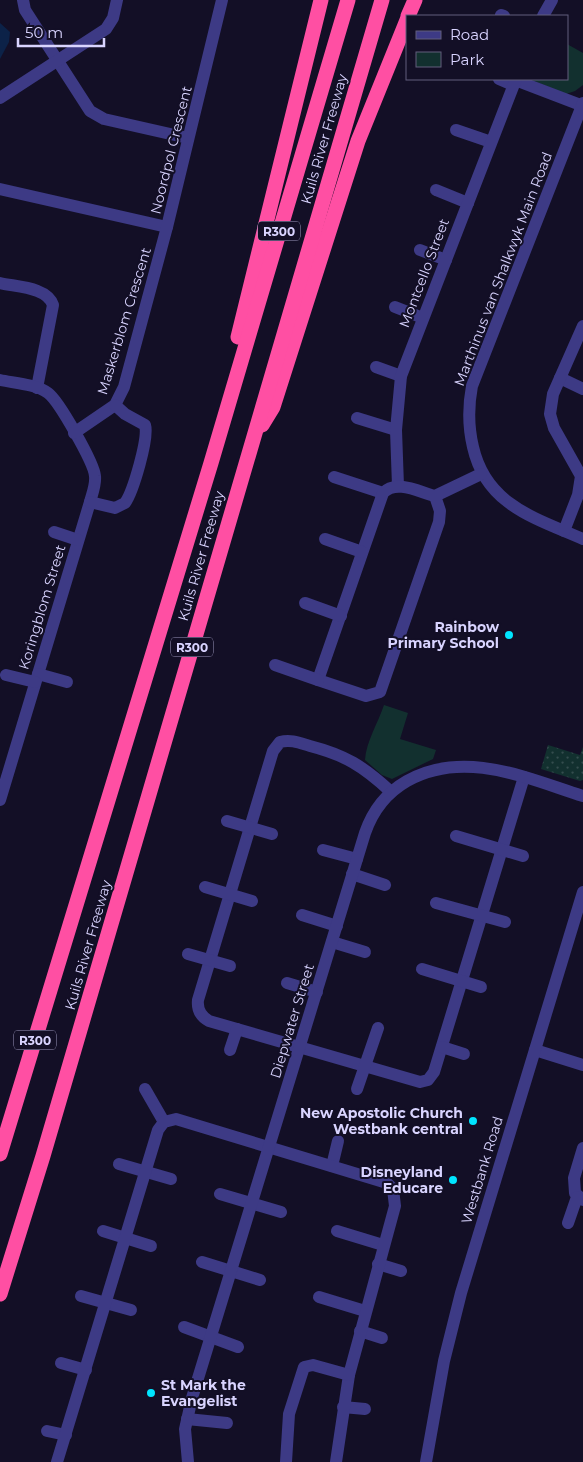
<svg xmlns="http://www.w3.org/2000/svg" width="583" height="1462" font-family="Montserrat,sans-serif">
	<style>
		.park { fill: #12302f }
		.garden { fill: url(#garden-dots) }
		.water { fill: #0c2248 }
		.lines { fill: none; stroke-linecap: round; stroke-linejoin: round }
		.minor { stroke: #3d3a85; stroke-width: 12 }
		.highway { stroke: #ff4fa3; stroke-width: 15 }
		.poi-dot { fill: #00e5ff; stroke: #130f26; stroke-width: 2 }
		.labels { text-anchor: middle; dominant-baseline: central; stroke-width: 4; stroke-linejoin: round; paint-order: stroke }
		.shield { fill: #130f26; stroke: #9e99be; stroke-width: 1 }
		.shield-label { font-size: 12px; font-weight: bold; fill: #d9d4ff }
		.street-label { font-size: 14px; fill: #d9d4ff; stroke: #130f26 }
		.poi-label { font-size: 14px; font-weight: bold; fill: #d9d4ff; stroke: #130f26; text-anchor: end }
	</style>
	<defs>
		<pattern id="garden-dots" width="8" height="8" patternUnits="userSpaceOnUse" patternTransform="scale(1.25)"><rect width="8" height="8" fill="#12302f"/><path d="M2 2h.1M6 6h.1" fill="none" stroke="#344d4e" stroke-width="1.8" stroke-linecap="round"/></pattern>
	</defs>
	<rect width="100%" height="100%" fill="#130f26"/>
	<!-- park -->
	<g class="park">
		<polygon points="567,44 583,53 583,85 575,91 566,94 529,79 567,79"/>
		<path d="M384 705 408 713 400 739 436 750 433 759 392 779 382 775 365 760C366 742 378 723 384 705Z"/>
	</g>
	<!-- garden -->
	<polygon class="garden" points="548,745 580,755 583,747 583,780 580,781 541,769"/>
	<!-- water -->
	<polygon class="water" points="0,23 10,32 9,42 0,59"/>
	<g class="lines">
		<!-- minor -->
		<g class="minor">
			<polyline points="23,0 25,10 90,111 104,119 188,138"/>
			<polyline points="501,15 504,16"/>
			<polyline points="543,16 552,0"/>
			<polyline points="499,79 513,85"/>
			<polyline points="515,80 583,106"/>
			<polyline points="0,98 106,29 113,18 117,0"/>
			<path d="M583 103 472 386C468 407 468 426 473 447 486 505 535 518 583 539"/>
			<polyline points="456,130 491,142"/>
			<polyline points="0,189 167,227"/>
			<polyline points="436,190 468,203"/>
			<polyline points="420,250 446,260"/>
			<path d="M0 283C17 287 47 287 53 305L37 388"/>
			<polyline points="395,307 423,318"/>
			<polyline points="376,367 401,376"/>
			<polyline points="560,378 583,389"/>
			<path d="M0 380C14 383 36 384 48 393 59 401 94 463 95 476 96 485 92 494 90 502L0 800"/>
			<polyline points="357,418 396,430"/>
			<polyline points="74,433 115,405 124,387 167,227 222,0"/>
			<polyline points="334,477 383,493"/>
			<polyline points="398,486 396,430 401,376 516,79"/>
			<path d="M435 496C419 492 396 479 383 493L318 680 366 696 380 692 439 522 440 511 435 496 481 474"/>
			<path d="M90 502 115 508 125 503C133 492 149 438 145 425L125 414 115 405"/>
			<polyline points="564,531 578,495 581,476 554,428 550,414 553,394 583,326"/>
			<polyline points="54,532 78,540"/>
			<polyline points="325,539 362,552"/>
			<polyline points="305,603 341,616"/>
			<polyline points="275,665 318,680"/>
			<polyline points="38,674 67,682"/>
			<polyline points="6,675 35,682"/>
			<path d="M390 791C363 766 345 755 310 746 300 743 291 739 280 742L273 751 198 1000C197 1009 200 1016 209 1021L420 1082 428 1080 434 1072 524 777"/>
			<polyline points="227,821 272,834"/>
			<polyline points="456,836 523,856"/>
			<polyline points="323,850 357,859"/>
			<polyline points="352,874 385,885"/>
			<polyline points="205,887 252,901"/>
			<polyline points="436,903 505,922"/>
			<polyline points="302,915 337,926"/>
			<polyline points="332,942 365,952"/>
			<polyline points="188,954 230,966"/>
			<polyline points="422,969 481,987"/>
			<polyline points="287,983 317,992"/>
			<polyline points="442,1047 464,1054"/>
			<polyline points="230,1050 237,1029"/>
			<polyline points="535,1050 583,1065"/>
			<polyline points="145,1089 164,1122"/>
			<polyline points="357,1089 378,1028"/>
			<polyline points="583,1148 574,1178 575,1193 583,1200"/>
			<polyline points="119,1164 171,1179"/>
			<polyline points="332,1166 338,1141"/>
			<polyline points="220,1194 281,1212"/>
			<polyline points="568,1223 577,1197"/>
			<polyline points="103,1231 151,1246"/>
			<polyline points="337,1231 383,1245"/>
			<polyline points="202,1262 260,1280"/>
			<polyline points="378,1264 401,1271"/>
			<polyline points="81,1296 131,1310"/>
			<polyline points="319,1297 365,1311"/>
			<polyline points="184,1327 238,1347"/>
			<polyline points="360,1331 382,1338"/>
			<polyline points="61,1363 86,1370"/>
			<polyline points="343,1407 365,1409"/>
			<polyline points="187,1419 227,1423"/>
			<polyline points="47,1431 66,1435"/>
			<polyline points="57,1462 158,1130 164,1122 176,1119 387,1183 393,1189 395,1206 349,1375 336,1462"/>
			<path d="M188 1462 185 1429 192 1398 365 833C373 810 386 793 407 781 464 749 526 778 583 796"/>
			<polyline points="286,1462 289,1414 304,1367 313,1365 349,1375"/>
			<polyline points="426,1462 444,1361 461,1293 583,892"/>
		</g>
		<!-- highway -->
		<g class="highway">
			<polyline points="408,16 415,0"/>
			<polyline points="238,337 321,0"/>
			<polyline points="262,425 273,407 358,141 407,20"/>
			<polyline points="0,1154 211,463 348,0"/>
			<polyline points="0,1294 43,1156 382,0"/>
		</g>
	</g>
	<!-- markers -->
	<g class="poi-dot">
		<circle cx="509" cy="635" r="5"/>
		<circle cx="473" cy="1121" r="5"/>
		<circle cx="453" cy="1180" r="5"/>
		<circle cx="151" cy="1393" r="5"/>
	</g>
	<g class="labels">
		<!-- shield labels -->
		<g class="shield">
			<rect x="258" y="221.5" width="42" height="19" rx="4"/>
			<rect x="171" y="637.5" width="42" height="19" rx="4"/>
			<rect x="14" y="1030.5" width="42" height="19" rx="4"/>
		</g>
		<g class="shield-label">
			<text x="279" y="231">R300</text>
			<text x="192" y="647">R300</text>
			<text x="35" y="1040">R300</text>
		</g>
		<!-- street labels -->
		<g class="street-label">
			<text transform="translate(324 139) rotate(-74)">Kuils River Freeway</text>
			<text transform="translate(171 150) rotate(-76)">Noordpol Crescent</text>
			<text transform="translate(503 269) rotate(-69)">Marthinus van Shalkwyk Main Road</text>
			<text transform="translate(424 273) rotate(-69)">Montcello Street</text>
			<text transform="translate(124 321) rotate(-73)">Maskerblom Crescent</text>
			<text transform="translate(201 556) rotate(-74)">Kuils River Freeway</text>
			<text transform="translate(42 607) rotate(-73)">Koringblom Street</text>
			<text transform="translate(88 945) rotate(-74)">Kuils River Freeway</text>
			<text transform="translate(292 1021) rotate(-73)">Diepwater Street</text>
			<text transform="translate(482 1170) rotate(-73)">Westbank Road</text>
		</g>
		<!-- poi labels -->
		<g class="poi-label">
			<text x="499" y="627">Rainbow<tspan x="499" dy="16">Primary School</tspan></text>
			<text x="463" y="1113">New Apostolic Church<tspan x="463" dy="16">Westbank central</tspan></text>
			<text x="443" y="1172">Disneyland<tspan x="443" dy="16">Educare</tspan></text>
			<text x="161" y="1385" text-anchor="start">St Mark the<tspan x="161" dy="16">Evangelist</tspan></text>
		</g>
	</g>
	<!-- legend -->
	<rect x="406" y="15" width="162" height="65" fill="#130f26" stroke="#625e7d"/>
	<rect x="416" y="31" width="25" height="8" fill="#3d3a85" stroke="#625e7d"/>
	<text x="450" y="40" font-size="15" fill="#d9d4ff">Road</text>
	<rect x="416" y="52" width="25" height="15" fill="#12302f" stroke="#625e7d"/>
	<text x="450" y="65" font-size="15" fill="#d9d4ff">Park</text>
	<!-- scale -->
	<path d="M18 38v8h86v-8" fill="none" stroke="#d9d4ff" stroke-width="2.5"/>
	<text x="25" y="38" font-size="15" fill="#d9d4ff" stroke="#130f26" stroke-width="4" paint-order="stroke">50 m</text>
</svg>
